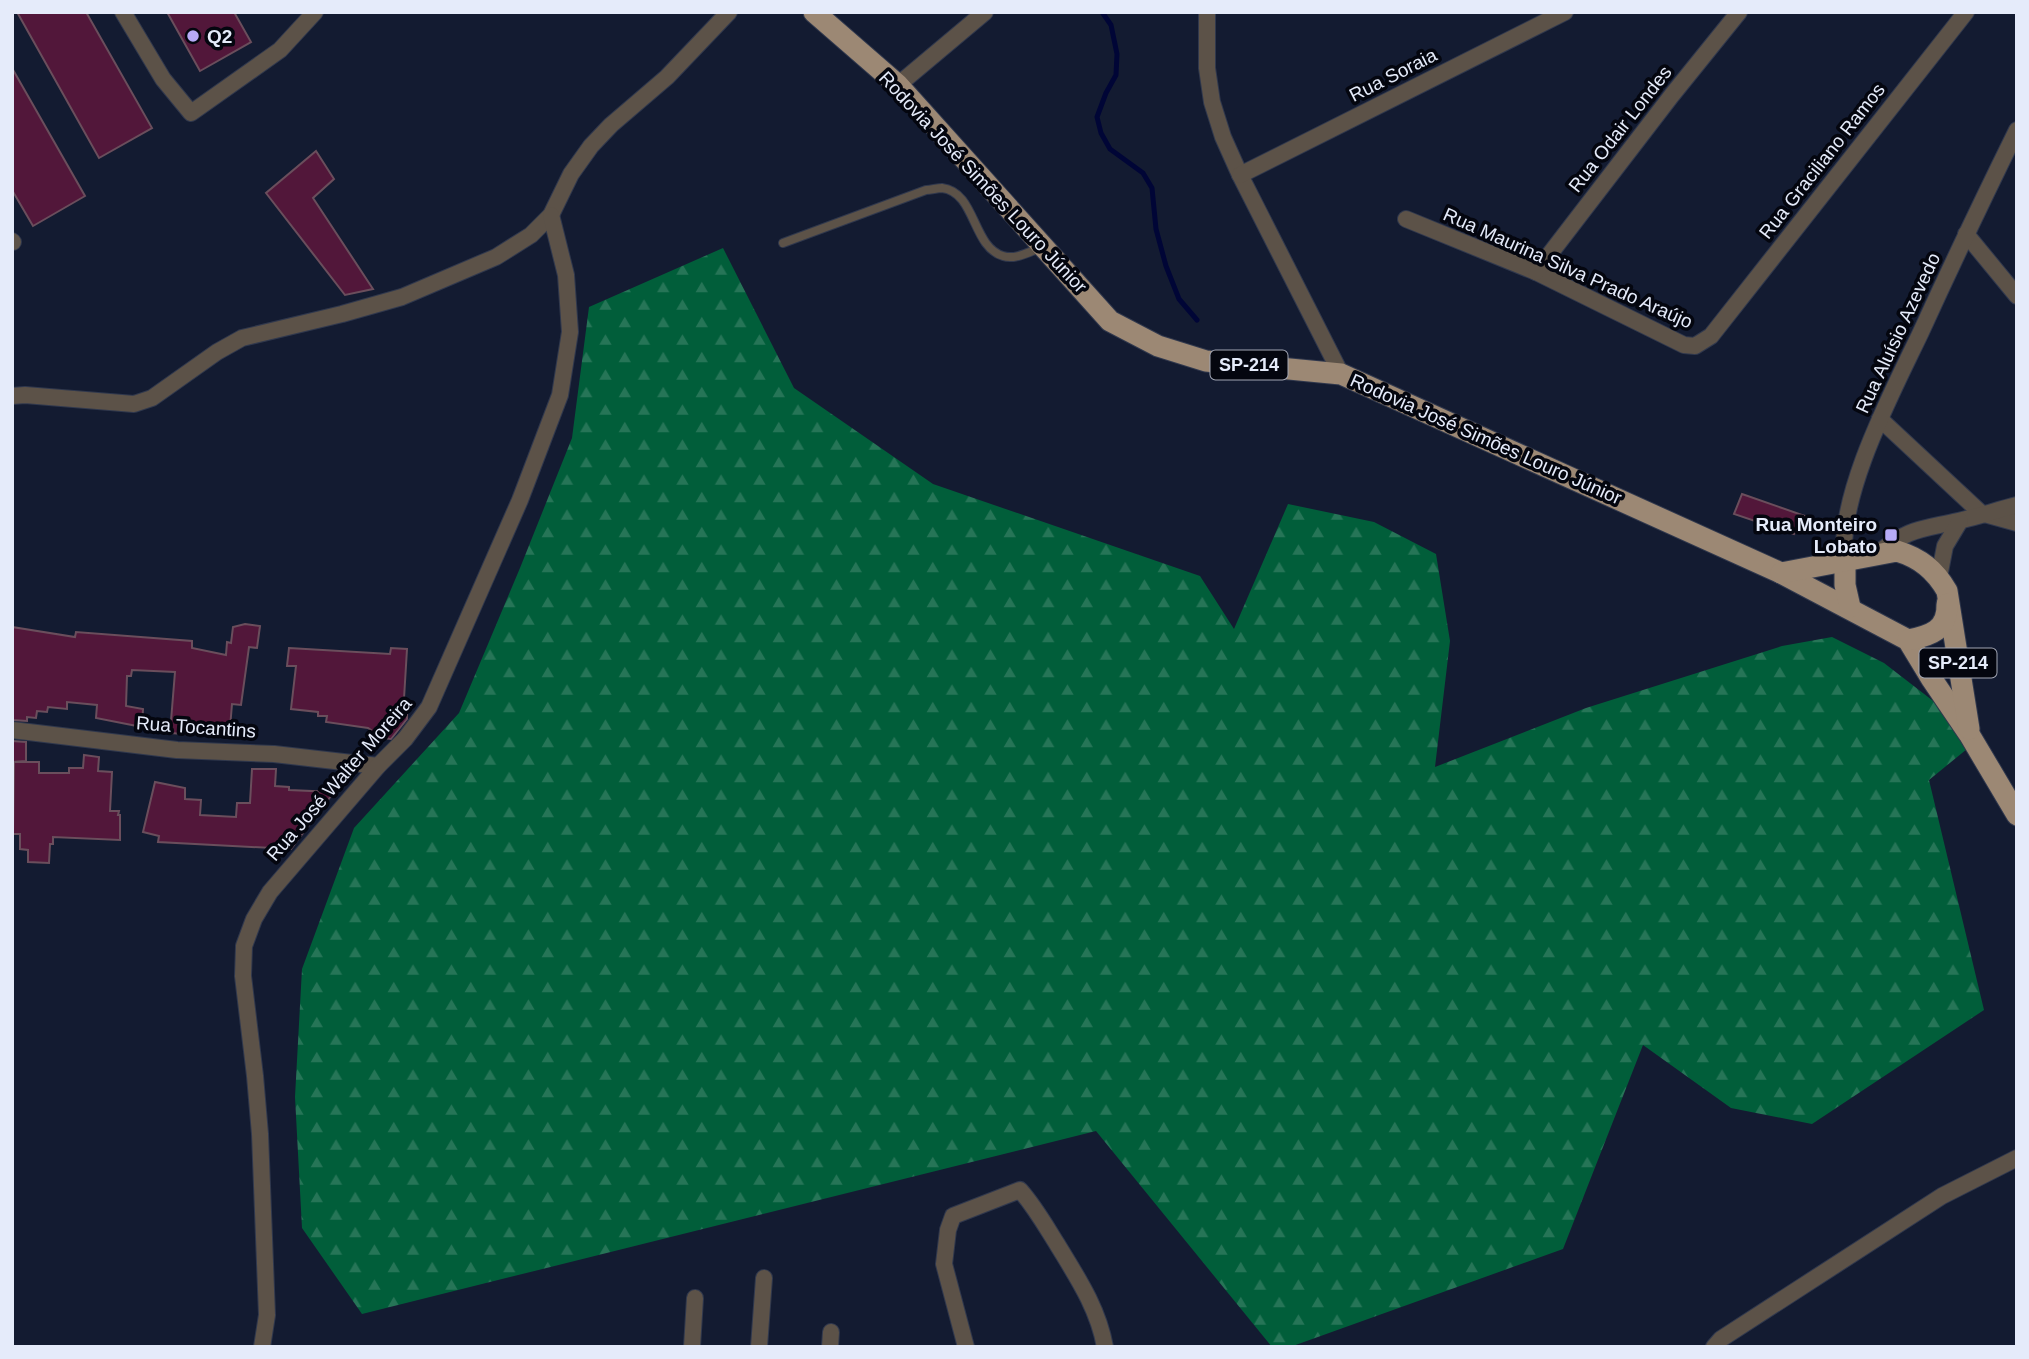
<svg xmlns="http://www.w3.org/2000/svg" width="2029" height="1359" font-family="Arial,sans-serif">
	<style>
		.forest { fill: url(#forest-firs) }
		.lines { fill: none; stroke-linecap: round; stroke-linejoin: round }
		.stream { stroke: #000536; stroke-width: 5 }
		.building { fill: #52173a; stroke: #6a4e5c; stroke-width: 2 }
		.lane-casing { stroke: #30384d; stroke-width: 10 }
		.street-casing { stroke: #30384d; stroke-width: 18 }
		.primary-casing { stroke: #30384d; stroke-width: 23 }
		.lane { stroke: #5c5248; stroke-width: 8 }
		.street { stroke: #5c5248; stroke-width: 16 }
		.primary { stroke: #9c8874; stroke-width: 21 }
		.poi-dot { fill: #b7abf8; stroke: #04060f; stroke-width: 2.5 }
		.labels { text-anchor: middle; dominant-baseline: central; stroke-width: 7; stroke-linejoin: round; paint-order: stroke }
		.shield { fill: #04060f; stroke: #a2a6b4; stroke-width: 2 }
		.shield-label { font-size: 18px; font-weight: bold; fill: #e5ebfa }
		.poi-label { font-size: 19px; font-weight: bold; fill: #e5ebfa; stroke: #04060f; text-anchor: start }
		.street-label { font-size: 19px; fill: #e5ebfa; stroke: #04060f }
	</style>
	<defs>
		<pattern id="forest-firs" width="22" height="20" patternUnits="userSpaceOnUse" patternTransform="scale(1.75)"><rect width="22" height="20" fill="#015e3a"/><path d="M5 1l3.5 6h-7zM16 11l3.5 6h-7z" fill="#267557"/></pattern>
	</defs>
	<rect width="100%" height="100%" fill="#131b31"/>
	<!-- forest -->
	<polygon class="forest" points="723,248 794,388 933,484 1200,576 1234,629 1288,504 1374,522 1436,554 1450,641 1435,767 1586,708 1782,646 1832,637 1884,663 1941,707 1967,749 1929,780 1984,1010 1812,1124 1731,1108 1643,1045 1563,1249 1290,1347 1272,1347 1096,1131 362,1314 302,1228 295,1097 302,969 354,828 459,713 520,568 572,438 589,307"/>
	<g class="lines">
		<!-- stream -->
		<polyline class="stream" points="1102,12 1111,25 1117,54 1116,75 1106,93 1097,117 1101,133 1110,149 1143,173 1152,188 1156,229 1166,266 1179,299 1197,320"/>
	</g>
	<!-- building -->
	<g class="building">
		<polygon points="17,12 86,12 152,128 99,158"/>
		<polygon points="167,12 234,12 251,42 200,71"/>
		<polygon points="12,68 85,196 33,226 12,190"/>
		<polygon points="316,151 334,179 313,198 373,289 345,295 266,193"/>
		<polygon points="1742,494 1805,516 1794,534 1734,514"/>
		<polygon points="245,624 260,626 257,648 249,647 241,705 232,704 230,728 185,727 185,734 170,733 175,672 132,670 131,676 127,676 126,706 143,709 142,727 96,718 97,705 67,702 67,709 48,707 47,712 37,711 36,718 27,717 27,721 12,720 12,627 75,637 76,632 192,641 192,648 226,655 227,642 231,643 233,627"/>
		<polygon points="289,648 390,654 391,648 407,649 403,715 407,715 407,719 391,739 370,737 371,730 368,728 326,722 327,716 318,716 318,712 291,709 296,666 287,666"/>
		<polygon points="12,741 26,742 26,761 12,762"/>
		<polygon points="84,755 99,757 98,771 112,772 110,811 119,811 118,815 120,815 120,840 53,837 53,844 50,844 49,863 28,862 28,850 20,849 20,834 13,834 14,762 39,762 39,773 69,773 69,768 83,768"/>
		<polygon points="252,769 276,769 275,786 289,787 289,790 334,792 291,849 158,842 159,836 143,832 155,782 185,788 185,799 201,800 200,815 236,817 237,803 250,803"/>
	</g>
	<g class="lines">
		<defs>
			<path id="lane" d="M783 243 926 190C931 190 937 188 942 188 976 192 972 247 1003 256 1015 260 1029 252 1040 248"/>
			<g id="street">
				<polyline points="123,12 163,79 191,113 280,50 315,12"/>
				<polyline points="1207,12 1207,68 1212,102 1223,137 1240,175 1341,374"/>
				<polyline points="898,85 985,12"/>
				<polyline points="1240,175 1565,12"/>
				<polyline points="1406,219 1536,272 1684,345 1695,346 1711,336 1966,12"/>
				<polyline points="1966,234 2017,296"/>
				<polyline points="12,241 13,242"/>
				<polyline points="1536,272 1672,95 1739,12"/>
				<polyline points="12,396 25,395 134,404 152,398 217,352 242,338 342,314 402,297 496,257 531,235 551,215 571,174 591,146 611,125 667,77 729,12"/>
				<polyline points="1880,419 1981,513 2017,523"/>
				<path d="M1877 554C1909 528 1919 530 1958 521 1977 517 1997 510 2017 505"/>
				<path d="M1845 562C1836 497 1893 391 1921 332 1952 264 1984 197 2017 130"/>
				<polyline points="1939,577 1945,546 1960,521"/>
				<polyline points="12,730 177,750 274,754 378,766"/>
				<polyline points="262,1347 267,1315 260,1134 255,1076 243,976 244,946 254,919 270,892 378,766 405,739 429,707 520,500 560,395 570,332 566,275 551,215"/>
				<polyline points="692,1347 695,1298"/>
				<polyline points="759,1347 764,1278"/>
				<polyline points="830,1347 831,1332"/>
				<path d="M966 1347 944 1264 948 1230 953 1216 1020 1190C1035 1207 1045 1225 1057 1244 1077 1277 1098 1308 1105 1347"/>
				<polyline points="1714,1347 1721,1339 1942,1196 2017,1158"/>
			</g>
			<g id="primary">
				<polyline points="814,12 898,85 1110,321 1158,346 1206,361 1341,374 1781,573 1908,640 1931,678 1969,734 2017,815"/>
				<polyline points="1845,562 1845,585 1850,607"/>
				<path d="M1781 573 1897 551C1920 558 1935 570 1947 591L1969 729"/>
				<path d="M1908 640C1930 636 1948 630 1947 604"/>
			</g>
		</defs>
		<!-- lane casing -->
		<use href="#lane" class="lane-casing"/>
		<!-- street casing -->
		<use href="#street" class="street-casing"/>
		<!-- primary casing -->
		<use href="#primary" class="primary-casing"/>
		<!-- lane -->
		<use href="#lane" class="lane"/>
		<!-- street -->
		<use href="#street" class="street"/>
		<!-- primary -->
		<use href="#primary" class="primary"/>
	</g>
	<!-- markers -->
	<g class="poi-dot">
		<circle cx="193" cy="36" r="7"/>
		<rect x="1884" y="528" width="14" height="14" rx="3.5"/>
	</g>
	<g class="labels">
		<!-- shield labels -->
		<g class="shield">
			<rect x="1210.5" y="350.5" width="77" height="29" rx="5"/>
			<rect x="1919.5" y="648.5" width="77" height="29" rx="5"/>
		</g>
		<g class="shield-label">
			<text x="1249" y="365">SP-214</text>
			<text x="1958" y="663">SP-214</text>
		</g>
		<!-- poi labels -->
		<g class="poi-label">
			<text x="207" y="36">Q2</text>
			<text x="1877" y="524" text-anchor="end">Rua Monteiro<tspan x="1877" dy="22">Lobato</tspan></text>
		</g>
		<!-- street labels -->
		<g class="street-label">
			<text transform="translate(1393 75) rotate(-27)">Rua Soraia</text>
			<text transform="translate(1620 129) rotate(-52)">Rua Odair Londes</text>
			<text transform="translate(1822 161) rotate(-52)">Rua Graciliano Ramos</text>
			<text transform="translate(983 182) rotate(47)">Rodovia José Simões Louro Júnior</text>
			<text transform="translate(1568 268) rotate(24)">Rua Maurina Silva Prado Araújo</text>
			<text transform="translate(1898 333) rotate(-65)">Rua Aluísio Azevedo</text>
			<text transform="translate(1486 439) rotate(24)">Rodovia José Simões Louro Júnior</text>
			<text transform="translate(196 727) rotate(4)">Rua Tocantins</text>
			<text transform="translate(339 779) rotate(-49)">Rua José Walter Moreira</text>
		</g>
	</g>
	<!-- border -->
	<rect width="2029" height="1359" fill="none" stroke="#e5ebfa" stroke-width="28"/>
</svg>
